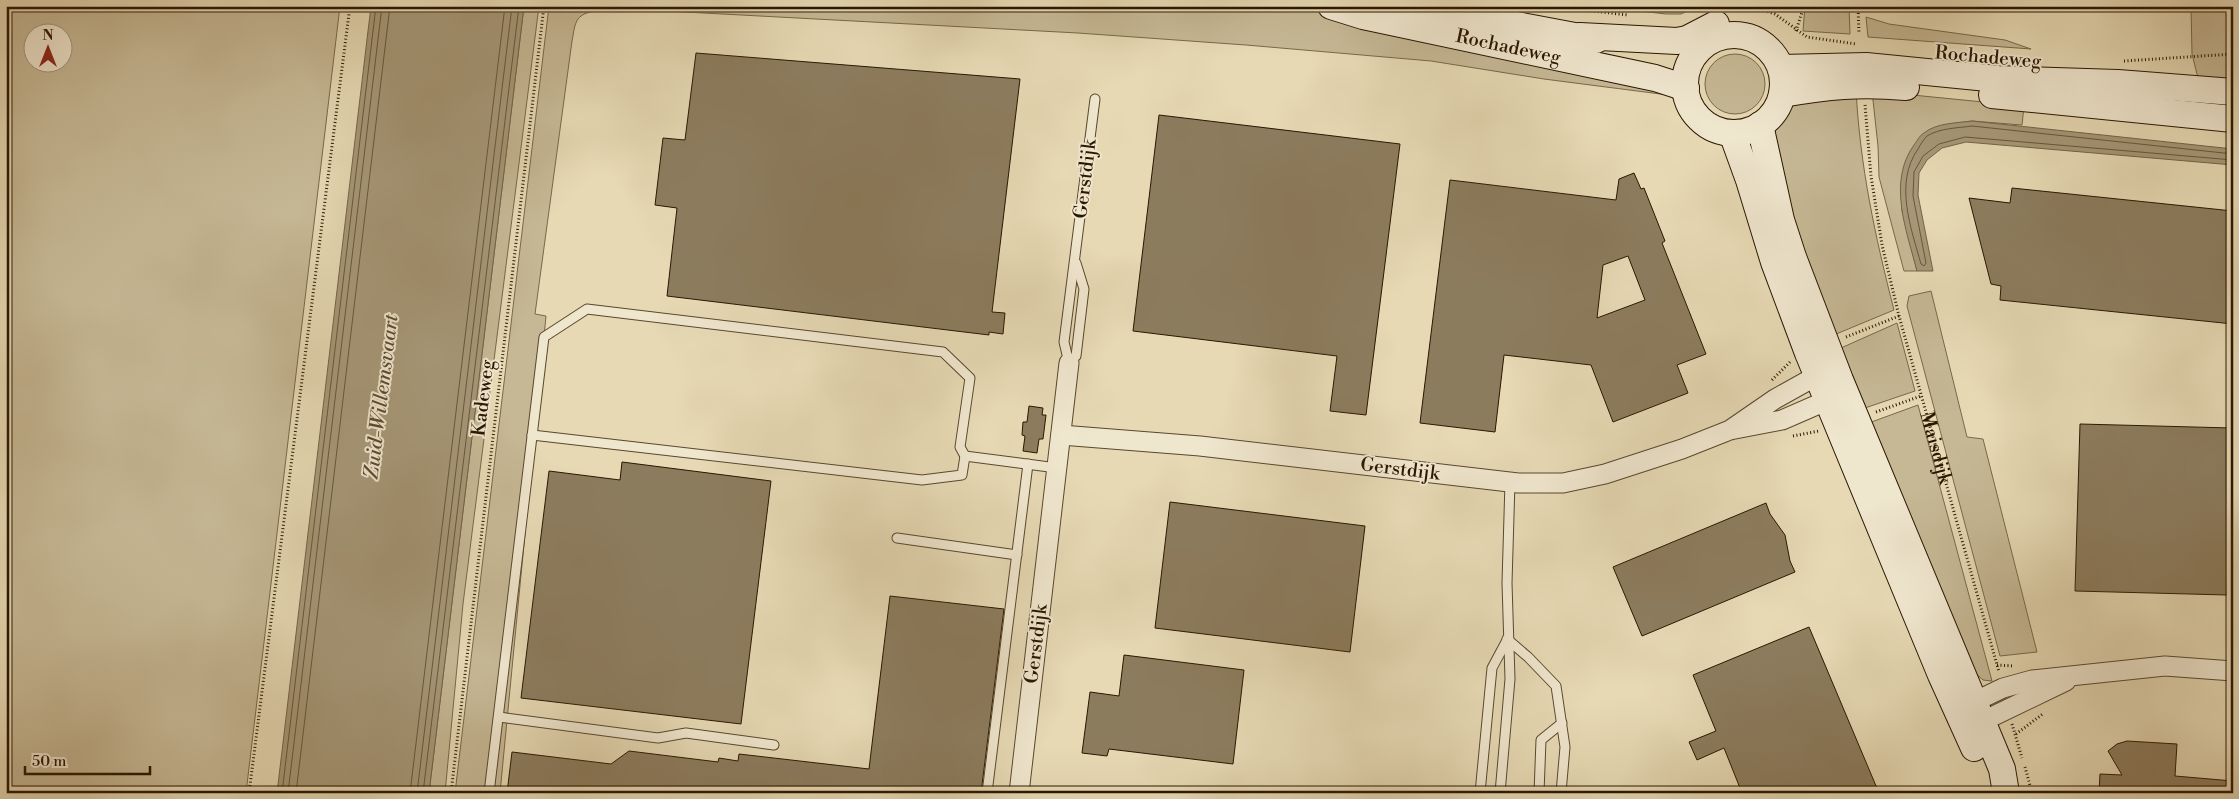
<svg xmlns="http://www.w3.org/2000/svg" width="2239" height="799" font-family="'Libre Bodoni',serif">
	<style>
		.green { fill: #c6b895; stroke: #78684a; fill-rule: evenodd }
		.water { fill: #a69777; stroke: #746447 }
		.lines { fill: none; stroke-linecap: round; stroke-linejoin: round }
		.shore { stroke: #68573c; stroke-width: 1 }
		.building { fill: #8c7c5e; stroke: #2a1700; fill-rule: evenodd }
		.lane-casing { stroke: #59482d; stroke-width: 11 }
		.street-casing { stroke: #59482d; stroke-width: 21 }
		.secondary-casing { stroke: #2a1700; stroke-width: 28 }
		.path { stroke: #2a1700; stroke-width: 3; stroke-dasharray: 1 2.5; stroke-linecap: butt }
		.lane { stroke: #efe6ce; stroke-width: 9 }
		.street { stroke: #efe6ce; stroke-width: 19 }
		.secondary { stroke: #efe6ce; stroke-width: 26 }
		.labels { text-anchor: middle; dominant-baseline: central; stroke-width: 4; stroke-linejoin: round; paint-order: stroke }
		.street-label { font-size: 19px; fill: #2a1700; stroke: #efe6ce }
		.water-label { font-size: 20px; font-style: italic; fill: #5c4a30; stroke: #efe6ce }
	</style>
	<rect width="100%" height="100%" fill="#e6d9b4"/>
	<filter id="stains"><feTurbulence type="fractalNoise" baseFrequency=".004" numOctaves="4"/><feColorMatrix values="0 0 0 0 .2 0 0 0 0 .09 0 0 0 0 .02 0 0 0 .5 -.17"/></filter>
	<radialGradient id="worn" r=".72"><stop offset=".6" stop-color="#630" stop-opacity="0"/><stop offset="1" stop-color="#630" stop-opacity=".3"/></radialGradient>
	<!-- green -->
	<g class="green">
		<path d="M6 6H340L246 793H6ZM32 32H62V62H32Z"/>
		<polygon points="524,6 539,6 463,604 445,793 429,793"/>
		<path d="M549 6H1286L1321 10 1676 96 1544 79 1431 61 1246 45 1078 33 666 11C648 10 595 5 581 16 574 21 574 32 572 41L535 314 546 316 500 793H455Z"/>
		<polygon points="1596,6 1698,6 1681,14 1666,14"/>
		<polygon points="1805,6 1849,6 1850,34 1803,31"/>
		<polygon points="2191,6 2233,6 2233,81 2199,82 2192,54"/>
		<polygon points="1866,17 1889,24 2005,40 2031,49 1868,37"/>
		<circle cx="1735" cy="84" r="30"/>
		<path d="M1856 90C1860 166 1875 236 1894 310L1829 337 1770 139 1776 119 1789 105Z"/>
		<polygon points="1872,91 2024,106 2022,125 1972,121 1943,125 1901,187 1902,211 1917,271 1904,271 1879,177 1878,146"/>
		<polygon points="1931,291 1967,437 1983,439 2037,652 2000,656 1907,306 1909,296"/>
		<polygon points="1897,323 1915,391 1862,409 1841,348"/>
		<polygon points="1918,405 1992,681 1983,680 1973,671 1866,424"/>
	</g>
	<!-- water -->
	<g class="water">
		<polygon points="371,6 524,6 429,793 277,793"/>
		<path d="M1972 121 2233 149V165L1966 142 1942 148 1927 160 1919 173 1918 195 1933 271H1917C1907 232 1887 182 1914 145 1917 141 1920 135 1924 133 1936 123 1957 123 1972 121Z"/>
	</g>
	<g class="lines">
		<!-- shore -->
		<g class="shore">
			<path d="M2233 154 1972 126C1958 128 1940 128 1927 136 1924 139 1920 145 1918 149 1894 183 1911 228 1921 264L1924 266 1926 263 1913 196 1914 172 1923 156 1939 144 1965 137 2233 160"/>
			<polyline points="282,793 376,6"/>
			<polyline points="288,793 382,6"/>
			<polyline points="296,793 390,6"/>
			<polyline points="410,793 505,6"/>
			<polyline points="417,793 512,6"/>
			<polyline points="423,793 519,6"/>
		</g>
	</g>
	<!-- building -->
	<g class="building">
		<polygon points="696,53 1020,79 992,312 1005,313 1003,334 989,332 989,335 667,296 677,208 655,205 663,138 685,140"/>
		<polygon points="1159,115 1400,144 1366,415 1330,411 1337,356 1133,331"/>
		<path d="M1634 173 1641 189 1644 188 1665 241 1662 243 1706 354 1677 365 1688 393 1613 422 1591 365 1504 355 1495 432 1420 423 1450 180 1616 200 1619 179ZM1628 256 1645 300 1597 318 1603 265Z"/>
		<polygon points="2012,188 2233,211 2233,324 2000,300 2001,286 1991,284 1969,198 2010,203"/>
		<polygon points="1029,406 1043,408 1042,415 1046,415 1043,439 1039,439 1037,453 1023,451 1025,436 1022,435 1023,422 1027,422"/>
		<polygon points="2080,424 2232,428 2227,595 2075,591"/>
		<polygon points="622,462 771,481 741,724 521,698 549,471 620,480"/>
		<polygon points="1170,502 1365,526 1350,652 1155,628"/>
		<polygon points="1766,503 1770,514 1785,535 1790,561 1795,572 1642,636 1613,567"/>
		<polygon points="890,596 1004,609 981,793 507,793 512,752 611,764 629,751 718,762 719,758 738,761 739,754 869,769"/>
		<polygon points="1809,627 1879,793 1742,793 1724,748 1697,760 1689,742 1716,731 1693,675"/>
		<polygon points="1124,655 1244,670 1233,764 1109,749 1107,756 1082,753 1090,692 1119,696"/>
		<polygon points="2127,741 2177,744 2175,776 2233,781 2233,793 2099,793 2100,774 2122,775 2108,751 2117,744"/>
	</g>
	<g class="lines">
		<defs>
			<g id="lane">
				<polyline points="1076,356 1084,289 1076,263"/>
				<polyline points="1069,363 1064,342 1095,99"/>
				<polyline points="532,435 922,480 962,475 965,456 1057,468"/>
				<polyline points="897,538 1017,555"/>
				<polyline points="1507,639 1528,657 1556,686 1565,747 1561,793"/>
				<polyline points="499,717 658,738 686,733 774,745"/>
				<polyline points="489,793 544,337 587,309 943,352 970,378 960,447 965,456"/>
				<polyline points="987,793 1028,464"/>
				<polyline points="1480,793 1492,668 1507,640"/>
				<polyline points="1500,793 1510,679 1507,583 1510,482"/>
				<polyline points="1539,793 1541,740 1562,723"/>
			</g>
			<g id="street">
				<polyline points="1061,435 1200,446 1518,483 1563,483 1605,474 1682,449 1730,430 1782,420 1828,400 1840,380 1818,375 1775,399 1730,430"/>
				<polyline points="1968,711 1974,702 2003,688 2032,680 2165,666 2233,671"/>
				<polyline points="1970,721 1981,722 2066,681"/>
				<polyline points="1019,793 1069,363"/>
			</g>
			<g id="secondary">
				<path id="s2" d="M1331 6 1363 16 1655 78 1686 88"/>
				<polyline points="1415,6 1596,40"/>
				<circle cx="1734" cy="84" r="49"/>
				<polyline points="1580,36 1677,41 1687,39 1716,24"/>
				<polyline points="1781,68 1866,66 1998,79 2118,83 2233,92"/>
				<path d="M1782 94C1828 86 1859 83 1906 87"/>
				<polyline points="1992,95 2233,119"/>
				<polyline points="1760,125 1781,220 1793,257 1840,380 2002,769 2006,793"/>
				<polyline points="1732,133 1749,180 1774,262 1808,353 1941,675 1974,748"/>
			</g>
		</defs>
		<!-- lane casing -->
		<use href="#lane" class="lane-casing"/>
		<!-- street casing -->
		<use href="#street" class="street-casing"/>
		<!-- secondary casing -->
		<use href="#secondary" class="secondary-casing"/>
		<!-- path -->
		<g class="path">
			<polyline points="1549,6 1628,15"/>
			<polyline points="1751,6 1775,14 1807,37 1856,44"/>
			<polyline points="1858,6 1859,34"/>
			<polyline points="1796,31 1804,6"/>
			<polyline points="2124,61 2233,54"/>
			<path id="s1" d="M1865 105 1871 176 1882 245 1899 316 1999 672"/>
			<polyline points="1846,337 1899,316"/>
			<polyline points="1772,380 1790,362"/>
			<polyline points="1876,412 1921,396"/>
			<polyline points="1793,436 1819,431"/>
			<polyline points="1997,665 2014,666"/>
			<polyline points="2012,724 2022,758"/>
			<polyline points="2016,734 2044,713"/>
			<polyline points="2025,767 2032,793"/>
			<polyline points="249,793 350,6"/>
			<polyline points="451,793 544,6"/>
		</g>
		<!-- lane -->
		<use href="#lane" class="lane"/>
		<!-- street -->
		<use href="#street" class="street"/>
		<!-- secondary -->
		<use href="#secondary" class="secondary"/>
	</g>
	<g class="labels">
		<!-- street labels -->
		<g class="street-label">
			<text stroke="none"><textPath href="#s2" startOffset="182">Rochadeweg</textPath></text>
			<text transform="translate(1988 57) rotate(5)">Rochadeweg</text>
			<text transform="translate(1085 179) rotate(-83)">Gerstdijk</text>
			<text transform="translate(483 398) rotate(-83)">Kadeweg</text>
			<text stroke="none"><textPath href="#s1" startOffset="351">Maisdijk</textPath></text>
			<text transform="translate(1400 469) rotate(7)">Gerstdijk</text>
			<text transform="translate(1036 644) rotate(-83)">Gerstdijk</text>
		</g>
		<!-- water labels -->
		<g class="water-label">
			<text transform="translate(382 397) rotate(-83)">Zuid-Willemsvaart</text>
		</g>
	</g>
	<!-- margin -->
	<rect width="2239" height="799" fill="none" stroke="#e6d9b4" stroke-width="25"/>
	<rect x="8" y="8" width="2224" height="784" fill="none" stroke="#2a1700" stroke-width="2.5"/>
	<rect x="12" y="12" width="2214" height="774" fill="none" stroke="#2a1700"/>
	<!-- north arrow -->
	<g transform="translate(48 48)"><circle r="24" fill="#efe6ce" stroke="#a0937c"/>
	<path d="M0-4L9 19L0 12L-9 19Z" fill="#8f2418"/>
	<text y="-8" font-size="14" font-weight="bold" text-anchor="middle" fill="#2a1700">N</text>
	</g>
	<!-- scale -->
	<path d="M25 766v8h125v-8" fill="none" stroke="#2a1700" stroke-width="2.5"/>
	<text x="32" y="766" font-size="15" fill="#2a1700" stroke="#efe6ce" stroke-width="4" paint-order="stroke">50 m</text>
	<rect width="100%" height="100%" filter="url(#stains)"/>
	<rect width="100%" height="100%" fill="url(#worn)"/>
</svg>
